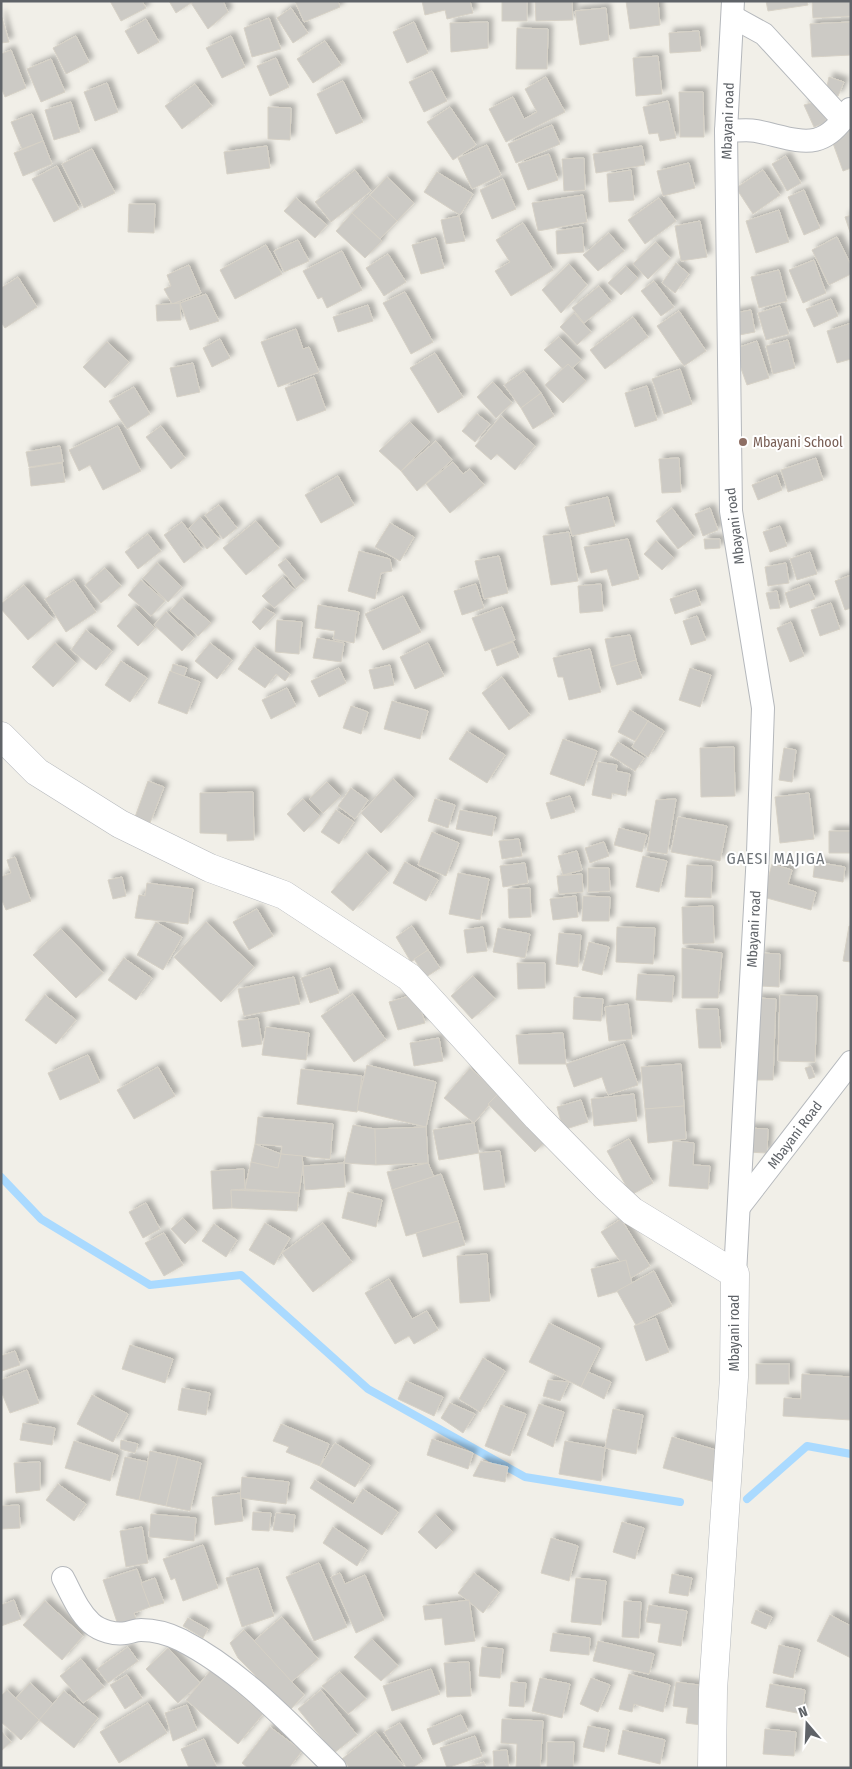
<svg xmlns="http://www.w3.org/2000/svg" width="852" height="1769" font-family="'Fira Sans Condensed',sans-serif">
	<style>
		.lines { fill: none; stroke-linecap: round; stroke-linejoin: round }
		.stream { stroke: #aadaff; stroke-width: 8 }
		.building { fill: #cccac5; stroke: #d6d1c6; filter: url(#shadow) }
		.minor-casing { stroke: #b5b8bc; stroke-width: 24 }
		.tertiary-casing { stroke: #b5b8bc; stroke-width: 29 }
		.minor { stroke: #fff; stroke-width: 22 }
		.tertiary { stroke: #fff; stroke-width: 28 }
		.education-dot { fill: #8d6e63; stroke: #fff; stroke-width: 2 }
		.labels { text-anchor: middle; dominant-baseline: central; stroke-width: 4; stroke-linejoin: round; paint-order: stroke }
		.street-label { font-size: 14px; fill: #5f6368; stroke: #fff }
		.education-label { font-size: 14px; fill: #785e54; stroke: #fff; text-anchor: start }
		.quarter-label { font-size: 16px; letter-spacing: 1px; fill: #70757a; stroke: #fff }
	</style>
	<defs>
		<filter id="shadow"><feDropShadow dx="4.5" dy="-4.5" stdDeviation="2.5" flood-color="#0004"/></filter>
	</defs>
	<rect width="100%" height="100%" fill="#f1efe8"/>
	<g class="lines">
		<!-- stream -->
		<g class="stream">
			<polyline points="1,1177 41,1219 150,1285 241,1275 368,1389 525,1477 680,1502"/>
			<polyline points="747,1499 807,1446 851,1454"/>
		</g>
	</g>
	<!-- building -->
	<g class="building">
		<polygon points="110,1 142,1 146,8 121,21"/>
		<polygon points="169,1 194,1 176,13"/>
		<polygon points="194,1 223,1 228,12 208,29 191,3"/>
		<polygon points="295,1 338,1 340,7 304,22"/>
		<polygon points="422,1 470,1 473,13 447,19 445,10 425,15"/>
		<rect x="502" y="1" width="25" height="20"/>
		<polygon points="535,1 572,1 573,20 536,21"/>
		<polygon points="626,1 658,1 660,25 630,29"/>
		<polygon points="766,1 807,1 808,5 768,11"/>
		<polygon points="812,1 851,1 851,16 813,18"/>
		<polygon points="291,8 308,33 293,43 277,18"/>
		<polygon points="606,8 609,40 580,45 575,11"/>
		<polygon points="1,14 9,42 1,43"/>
		<polygon points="269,18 281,49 252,57 244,28"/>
		<polygon points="146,19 159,42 138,54 125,31"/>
		<polygon points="414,22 428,53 407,63 393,32"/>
		<polygon points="488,22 488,48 451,52 450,23"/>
		<polygon points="851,22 851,55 812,57 810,24"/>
		<polygon points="517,28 548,29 547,69 516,69"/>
		<polygon points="699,31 701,51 670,53 669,33"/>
		<polygon points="76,36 89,62 66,74 53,48"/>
		<polygon points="231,36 245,67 222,78 206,48"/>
		<polygon points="325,41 341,65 313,83 297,59"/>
		<polygon points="11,50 26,88 5,97 1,87 1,54"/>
		<polygon points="658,56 662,94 636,96 633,58"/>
		<polygon points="276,58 289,87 270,96 257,66"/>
		<polygon points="51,59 65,92 41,102 27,69"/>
		<polygon points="432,71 447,101 424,112 409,82"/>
		<polygon points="546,77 565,112 506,142 489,109 513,97 524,119 537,112 525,89"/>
		<polygon points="829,77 844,82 838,96 826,91"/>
		<polygon points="343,81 363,122 336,134 317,94"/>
		<polygon points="107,83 118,112 95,121 84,92"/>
		<polygon points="195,84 212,106 182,129 165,106"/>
		<polygon points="679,92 703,92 704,137 680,137"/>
		<polygon points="668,101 676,138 660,141 658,133 649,134 643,107"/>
		<polygon points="818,101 827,122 814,127 804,105"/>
		<polygon points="71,102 80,132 54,140 45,110"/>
		<polygon points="268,107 291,108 290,140 268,139"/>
		<polygon points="450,107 476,145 453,160 427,122"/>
		<polygon points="32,114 43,141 22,149 11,122"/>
		<polygon points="552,125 560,144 516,163 508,144"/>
		<polygon points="851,128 851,168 843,171 830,135"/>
		<polygon points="43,141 52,164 23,176 14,153"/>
		<polygon points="487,145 501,175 472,189 458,158"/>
		<polygon points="267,146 270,168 227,174 224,152"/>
		<polygon points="642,146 645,165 596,173 593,154"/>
		<polygon points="92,149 115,193 84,208 62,164"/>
		<polygon points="549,154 558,180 528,190 518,164"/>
		<polygon points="786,156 801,183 787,191 772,164"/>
		<polygon points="584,158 585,190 564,191 562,159"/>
		<polygon points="689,163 695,188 663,196 657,171"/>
		<polygon points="57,166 79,209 54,222 32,179"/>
		<polygon points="355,170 371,191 331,222 315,202"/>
		<polygon points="631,170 634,200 609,202 607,174"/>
		<polygon points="763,170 780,195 753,214 736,188"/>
		<polygon points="437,172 473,194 460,215 424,192"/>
		<polygon points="387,177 414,203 397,221 370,195"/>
		<polygon points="503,179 516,209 492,219 480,190"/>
		<polygon points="804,190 820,228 804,235 788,197"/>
		<polygon points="370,195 397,221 380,239 352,213"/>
		<polygon points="583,195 587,222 538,231 532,203"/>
		<polygon points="296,198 327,225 315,238 284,211"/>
		<polygon points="659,198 676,221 645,244 628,220"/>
		<polygon points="129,204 155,204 154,233 128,232"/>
		<polygon points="779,210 789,242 756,253 746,221"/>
		<polygon points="352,213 382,241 365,258 336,231"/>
		<polygon points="851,215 851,235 845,217"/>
		<polygon points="459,216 465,241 446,244 441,220"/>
		<polygon points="700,221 707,257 681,261 675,226"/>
		<polygon points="523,223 553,270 511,296 495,271 510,262 496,240"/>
		<polygon points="582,227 584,252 557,254 556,231"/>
		<polygon points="609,233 624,251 598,271 583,255"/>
		<polygon points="837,237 851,265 851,274 829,285 812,250"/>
		<polygon points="436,238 444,268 421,274 412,245"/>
		<polygon points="298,240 309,261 284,272 274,251"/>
		<polygon points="656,242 670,258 648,279 633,264"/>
		<polygon points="266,245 282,274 235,299 220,270"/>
		<polygon points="342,251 362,290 327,308 322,297 318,299 303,271"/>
		<polygon points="388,254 406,282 384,296 366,268"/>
		<polygon points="814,260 826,293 803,303 789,270"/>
		<polygon points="676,263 689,274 675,293 662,283"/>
		<polygon points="569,264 587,285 561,313 542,290"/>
		<polygon points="189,265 201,293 172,304 164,289 171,286 167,275"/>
		<polygon points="626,266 638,278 621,295 608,283"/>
		<polygon points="779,270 787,301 759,308 751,277"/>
		<polygon points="18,277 37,307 5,328 1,322 1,288"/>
		<polygon points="654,281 674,307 661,316 641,291"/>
		<polygon points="599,286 611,301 584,323 572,308"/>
		<polygon points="405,292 433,342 411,354 383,303"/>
		<polygon points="206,294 219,321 190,330 180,303"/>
		<polygon points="831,299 838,316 814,327 806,309"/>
		<polygon points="180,303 181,320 157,321 156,305"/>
		<polygon points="368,305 373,321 338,332 333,317"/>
		<polygon points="780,306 789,334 766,340 758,313"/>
		<polygon points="751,310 755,332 734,336 730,314"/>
		<polygon points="679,311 706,351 684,366 657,326"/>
		<polygon points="574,313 591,332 577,345 560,327"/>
		<polygon points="633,317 648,337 605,369 590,350"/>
		<polygon points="851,323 851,359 837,363 827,331"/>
		<polygon points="296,329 303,349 309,347 319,372 278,387 261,342"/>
		<polygon points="559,337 581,360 567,373 544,350"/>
		<polygon points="220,339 230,358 212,367 203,348"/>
		<polygon points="788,340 795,368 773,374 766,346"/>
		<polygon points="757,341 769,378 747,385 734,349"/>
		<polygon points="107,342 129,362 105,388 83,367"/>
		<polygon points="435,353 463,397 438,413 410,368"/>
		<polygon points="193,363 200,392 177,397 170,368"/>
		<polygon points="568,364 586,381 563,403 545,385"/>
		<polygon points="680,369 692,404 664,414 652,379"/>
		<polygon points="524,371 541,393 521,408 504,385"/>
		<polygon points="314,377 326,410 297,421 285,388"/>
		<polygon points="493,382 512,403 496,418 477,397"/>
		<polygon points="647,386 657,420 635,427 625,393"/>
		<polygon points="134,387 150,414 127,429 109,401"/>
		<polygon points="541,393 554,416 533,429 521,408"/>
		<polygon points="477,414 490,424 475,442 462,431"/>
		<polygon points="501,416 535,446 515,470 497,454 491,460 475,446"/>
		<polygon points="410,422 430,442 401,471 379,451"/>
		<polygon points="118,426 141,471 103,490 90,465 79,471 69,450"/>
		<polygon points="161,426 185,458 171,469 146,437"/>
		<polygon points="436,441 452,460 417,491 401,471"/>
		<polygon points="60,446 63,462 29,467 26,452"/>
		<polygon points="679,458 681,492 662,493 659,459"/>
		<polygon points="816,458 823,480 788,492 781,470"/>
		<polygon points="453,462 463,474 470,469 484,485 450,513 426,484"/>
		<polygon points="62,463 65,482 31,486 29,468"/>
		<polygon points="777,475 782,490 758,500 752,485"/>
		<polygon points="338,476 354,505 321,523 305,495"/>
		<polygon points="608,497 615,526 572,536 565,507"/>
		<polygon points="219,505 237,528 223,539 205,515"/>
		<polygon points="672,508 694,537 678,549 656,521"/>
		<polygon points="710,508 718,530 703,536 695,514"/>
		<polygon points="200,517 219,539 207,549 189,528"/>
		<polygon points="256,521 279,548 246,575 223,548"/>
		<polygon points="182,522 202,549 184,563 164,535"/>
		<polygon points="390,523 414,537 400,561 375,547"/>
		<polygon points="780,526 787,546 770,552 763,532"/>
		<polygon points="569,532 578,581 551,585 543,536"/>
		<polygon points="148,534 161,551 138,569 125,552"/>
		<polygon points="628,539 639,579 612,586 607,569 591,573 584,547"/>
		<polygon points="704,539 720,539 720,548 705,549"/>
		<polygon points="656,541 674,558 662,570 644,554"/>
		<polygon points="359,551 390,559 392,571 381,573 375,599 348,591"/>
		<polygon points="810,552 817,574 797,580 790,559"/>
		<polygon points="499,556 508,593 484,599 475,561"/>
		<polygon points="286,559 304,581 296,588 278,565"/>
		<polygon points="157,563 182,587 168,602 143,578"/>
		<polygon points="786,563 789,583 768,586 765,567"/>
		<polygon points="105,568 121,586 101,603 85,585"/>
		<polygon points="851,575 851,608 845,610 835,581"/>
		<polygon points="283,577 294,590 274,608 262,596"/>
		<polygon points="74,580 96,612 66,632 45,599"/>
		<polygon points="141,580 165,601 151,616 128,595"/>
		<polygon points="476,584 484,608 462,615 454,591"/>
		<polygon points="601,584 603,611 580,613 578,586"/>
		<polygon points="809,584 815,599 790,608 785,593"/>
		<polygon points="24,585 53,619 28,640 1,609 1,604"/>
		<polygon points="696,590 701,605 675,614 670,599"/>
		<polygon points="777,591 780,608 770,609 766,593"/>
		<polygon points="403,596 421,632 383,650 365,614"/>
		<polygon points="182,598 211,623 198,636 170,611"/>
		<polygon points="831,603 840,629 820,636 811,610"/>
		<polygon points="318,605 359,612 354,643 333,639 335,631 315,628"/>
		<polygon points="134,607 155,628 138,646 117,626"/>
		<polygon points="502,607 515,640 485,651 472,618"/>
		<polygon points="264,608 275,614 260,630 252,622"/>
		<polygon points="166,612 194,638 182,651 154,625"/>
		<polygon points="697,616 706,640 691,645 683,621"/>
		<polygon points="277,620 302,622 299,654 275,652"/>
		<polygon points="791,622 804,656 790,662 777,628"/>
		<polygon points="86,630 112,651 96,670 71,650"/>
		<polygon points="630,635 636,660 611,667 605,639"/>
		<polygon points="317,638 344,643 341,662 313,658"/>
		<polygon points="513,642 519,657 497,666 491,650"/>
		<polygon points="55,643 76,663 53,687 32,667"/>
		<polygon points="210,643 232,660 217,679 195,661"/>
		<polygon points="428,643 444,676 415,689 400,657"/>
		<polygon points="254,647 290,674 285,681 276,674 265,688 238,669"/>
		<polygon points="590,649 601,692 569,700 563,677 558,677 553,658"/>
		<polygon points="636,660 642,678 617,685 611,667"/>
		<polygon points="121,661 147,678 130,702 105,685"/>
		<polygon points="173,664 187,668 184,676 171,672"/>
		<polygon points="390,665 394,685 374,689 369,670"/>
		<polygon points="339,668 346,683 319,697 311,681"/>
		<polygon points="690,668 711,675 700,707 679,700"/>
		<polygon points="170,671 200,682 187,714 158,703"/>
		<polygon points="502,677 530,715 509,730 482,693"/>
		<polygon points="287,688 296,706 271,719 262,700"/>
		<polygon points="392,701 428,711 420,739 384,729"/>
		<polygon points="351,706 368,712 361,734 343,728"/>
		<polygon points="630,710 648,721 635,741 618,732"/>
		<polygon points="648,721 664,731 648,757 632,747"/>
		<polygon points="467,731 505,755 487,783 449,759"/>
		<polygon points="563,739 597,751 584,786 550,774"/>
		<polygon points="618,742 644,758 635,771 610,755"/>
		<polygon points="734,747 735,796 701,797 700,748"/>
		<polygon points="784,748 796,750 792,782 779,780"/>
		<polygon points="598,762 617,765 616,771 630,774 626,796 612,793 611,799 592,795"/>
		<polygon points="393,779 414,798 381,833 361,813"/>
		<polygon points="148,781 164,787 150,823 135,817"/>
		<polygon points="327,782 341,796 323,813 309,799"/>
		<polygon points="351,788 368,800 355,819 338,806"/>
		<polygon points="253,792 254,840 227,841 227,834 200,833 200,793"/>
		<polygon points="809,793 814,839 780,843 775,797"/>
		<polygon points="570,796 575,812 551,819 546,803"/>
		<polygon points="303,799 320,816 304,832 287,814"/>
		<polygon points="435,799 455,805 448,828 428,821"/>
		<polygon points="676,799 667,854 647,851 656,800"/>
		<polygon points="336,810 354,822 339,844 321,832"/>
		<polygon points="460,810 496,817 492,836 456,829"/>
		<polygon points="678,817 727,826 720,861 671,852"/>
		<polygon points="619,828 647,835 642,852 614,845"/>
		<polygon points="829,831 851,831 850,853 829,853"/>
		<polygon points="432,832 459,843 446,876 418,865"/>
		<polygon points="519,839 522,856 502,859 499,841"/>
		<polygon points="604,842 609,856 590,863 585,848"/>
		<polygon points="577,851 582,870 563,875 558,856"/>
		<polygon points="366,853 388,872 353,911 331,892"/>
		<polygon points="643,856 667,861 659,892 636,887"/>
		<polygon points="15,857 31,901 6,910 1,898 1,877 11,873 7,860"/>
		<polygon points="405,862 438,880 426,901 393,883"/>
		<polygon points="815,862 845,867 843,882 813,877"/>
		<polygon points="525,863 528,883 503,887 500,866"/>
		<polygon points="772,864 792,870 788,884 816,892 811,910 763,897"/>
		<polygon points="687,865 712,866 711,898 685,897"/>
		<polygon points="588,868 609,868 610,891 588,892"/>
		<polygon points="458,873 489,879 480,920 449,914"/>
		<polygon points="582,874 583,892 559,894 557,876"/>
		<polygon points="122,877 126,896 113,899 108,880"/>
		<polygon points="147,883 193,889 188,924 135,918 139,895 145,896"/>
		<polygon points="530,888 531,917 509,918 508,889"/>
		<polygon points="576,896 578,917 553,920 550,899"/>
		<polygon points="583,896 610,897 609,921 582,921"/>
		<polygon points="713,906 714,943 683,944 682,907"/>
		<polygon points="257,909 273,936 249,950 233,922"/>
		<polygon points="156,922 182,937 163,970 137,955"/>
		<polygon points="206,922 254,967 221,1002 174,957"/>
		<polygon points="412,926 428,950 411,962 396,937"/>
		<polygon points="849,926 851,926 851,962 843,961"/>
		<polygon points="483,927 487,951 467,953 464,930"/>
		<polygon points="617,927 655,928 653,964 616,962"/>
		<polygon points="498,928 530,934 525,958 493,952"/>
		<polygon points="61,929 103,973 76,998 33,955"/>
		<polygon points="559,933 581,935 578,967 556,964"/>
		<polygon points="589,942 609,947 602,975 582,970"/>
		<polygon points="682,948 722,953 718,998 682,998"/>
		<polygon points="428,950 440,968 426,977 414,959"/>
		<polygon points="761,953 780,954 779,987 760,986"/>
		<polygon points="124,958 152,978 136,1000 108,980"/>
		<polygon points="517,963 545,963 545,988 518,989"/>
		<polygon points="330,968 339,993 310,1003 301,978"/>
		<polygon points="638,974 674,976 672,1002 636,1000"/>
		<polygon points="473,976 495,999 472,1019 451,996"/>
		<polygon points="294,977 300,1004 244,1016 238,989"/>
		<polygon points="353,994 386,1040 354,1062 321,1016"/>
		<polygon points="416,994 425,1023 398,1030 389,1002"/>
		<polygon points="45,995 76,1020 56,1044 25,1020"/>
		<polygon points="780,995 817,996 815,1062 778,1061"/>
		<polygon points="574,997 603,999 601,1021 573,1019"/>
		<polygon points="756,998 776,999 773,1080 753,1080"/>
		<polygon points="628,1004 632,1039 609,1041 605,1007"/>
		<polygon points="696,1009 718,1009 721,1048 699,1048"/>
		<polygon points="258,1018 262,1044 242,1047 238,1021"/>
		<polygon points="266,1027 309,1033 306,1060 262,1055"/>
		<polygon points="563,1033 566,1064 519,1064 516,1035"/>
		<polygon points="439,1038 443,1061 414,1066 410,1043"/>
		<polygon points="624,1044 638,1085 608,1095 602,1077 574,1087 566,1064"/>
		<polygon points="88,1055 100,1082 60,1100 48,1073"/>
		<polygon points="681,1064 684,1106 645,1109 641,1067"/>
		<polygon points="367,1065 436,1082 426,1127 356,1110"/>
		<polygon points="811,1066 815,1077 809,1079 805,1068"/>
		<polygon points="158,1067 175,1096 134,1119 117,1090"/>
		<polygon points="470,1068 499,1093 474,1123 444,1098"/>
		<polygon points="301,1069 362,1076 357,1112 297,1104"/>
		<polygon points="499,1093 546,1141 535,1152 488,1104"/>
		<polygon points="634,1094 637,1121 594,1126 591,1099"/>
		<polygon points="581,1100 588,1122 563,1130 557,1107"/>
		<polygon points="684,1106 686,1139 648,1143 645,1109"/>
		<polygon points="258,1117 333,1124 330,1159 281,1154 282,1146 255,1144"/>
		<polygon points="474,1123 479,1153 439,1160 433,1130"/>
		<polygon points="353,1125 375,1129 376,1165 344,1163"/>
		<polygon points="426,1127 428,1163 376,1165 375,1129"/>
		<polygon points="747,1128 768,1129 767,1153 746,1152"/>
		<polygon points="629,1139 653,1183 631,1195 607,1151"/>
		<polygon points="673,1141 694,1143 693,1165 710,1166 708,1189 669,1186"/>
		<polygon points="255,1144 281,1154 278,1168 251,1162"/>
		<polygon points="500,1151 505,1187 484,1190 479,1153"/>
		<polygon points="281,1154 302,1156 303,1166 299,1193 245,1189 251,1162 278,1168"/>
		<polygon points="344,1163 345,1187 305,1190 303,1166"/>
		<polygon points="428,1163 434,1177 392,1190 387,1172"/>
		<polygon points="244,1169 245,1189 231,1190 232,1208 213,1209 211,1171"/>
		<polygon points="441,1174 458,1221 406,1236 392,1190"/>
		<polygon points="231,1190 299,1193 297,1211 232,1208"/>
		<polygon points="348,1192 382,1200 376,1227 342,1218"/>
		<polygon points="146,1203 160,1229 143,1238 129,1212"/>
		<polygon points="183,1218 197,1232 185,1244 171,1229"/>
		<polygon points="621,1219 650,1266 631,1278 601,1232"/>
		<polygon points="458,1221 465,1245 423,1257 416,1233"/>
		<polygon points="265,1223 290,1238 274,1265 249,1250"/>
		<polygon points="323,1223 352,1262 313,1292 282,1253"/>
		<polygon points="214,1224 237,1240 226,1257 202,1241"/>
		<polygon points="164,1233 183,1265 164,1276 145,1243"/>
		<polygon points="487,1254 490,1301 460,1303 457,1256"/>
		<polygon points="626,1260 633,1287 598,1297 591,1269"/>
		<polygon points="654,1271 672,1306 636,1325 617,1291"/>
		<polygon points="389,1279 412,1319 427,1311 438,1330 414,1344 409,1336 395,1344 365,1293"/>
		<polygon points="656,1318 669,1352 646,1361 634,1326"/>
		<polygon points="549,1323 600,1348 581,1387 529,1362"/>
		<polygon points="130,1345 173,1359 165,1383 122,1369"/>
		<polygon points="15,1351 20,1365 2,1371 1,1356"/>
		<polygon points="483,1358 505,1371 480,1412 459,1399"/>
		<rect x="756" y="1364" width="33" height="20"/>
		<polygon points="27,1370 39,1403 10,1413 1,1391 1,1380"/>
		<polygon points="588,1372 611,1382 604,1399 581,1387"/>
		<polygon points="802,1374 851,1377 851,1420 783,1416 784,1398 801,1399"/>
		<polygon points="548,1380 569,1382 560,1401 543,1396"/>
		<polygon points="406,1381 443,1397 434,1416 398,1399"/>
		<polygon points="182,1388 210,1393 206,1415 178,1410"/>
		<polygon points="92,1395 128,1414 113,1442 77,1424"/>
		<polygon points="450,1403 475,1414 463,1433 441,1418"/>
		<polygon points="539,1404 564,1412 553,1447 527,1435"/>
		<polygon points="501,1405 526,1414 510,1456 485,1446"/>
		<polygon points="613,1409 643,1415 636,1454 605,1448"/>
		<polygon points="23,1423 55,1428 52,1445 20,1440"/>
		<polygon points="281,1424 329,1444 320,1466 286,1452 289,1447 273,1441"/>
		<polygon points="672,1437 723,1452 715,1482 663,1468"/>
		<polygon points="432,1439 473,1453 468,1469 427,1455"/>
		<polygon points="121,1440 138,1444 135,1453 120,1449"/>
		<polygon points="74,1441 118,1455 110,1481 65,1468"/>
		<polygon points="565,1441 605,1448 601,1481 559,1474"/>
		<polygon points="335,1443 370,1465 355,1487 320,1466"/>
		<polygon points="150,1451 178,1457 166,1506 139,1500"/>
		<polygon points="125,1457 148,1462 139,1500 116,1495"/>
		<polygon points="178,1457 201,1463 190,1511 166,1506"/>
		<polygon points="481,1461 508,1467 505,1482 473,1476"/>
		<polygon points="40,1462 40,1490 16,1493 14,1463"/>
		<polygon points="242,1477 289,1482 286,1504 240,1498"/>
		<polygon points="315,1480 353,1504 363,1489 398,1512 382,1535 310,1488"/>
		<polygon points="58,1484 86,1504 74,1521 46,1500"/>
		<polygon points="240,1493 243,1521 215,1525 212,1497"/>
		<polygon points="19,1505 20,1528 1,1529 1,1506"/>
		<polygon points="253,1512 271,1513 269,1531 252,1530"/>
		<polygon points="276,1513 295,1515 293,1532 273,1530"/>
		<polygon points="151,1514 196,1518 194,1541 149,1537"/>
		<polygon points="435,1514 453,1532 436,1549 418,1532"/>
		<polygon points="622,1522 644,1528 635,1559 613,1552"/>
		<polygon points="142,1527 148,1563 126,1567 120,1531"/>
		<polygon points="333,1527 367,1550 357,1566 323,1543"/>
		<polygon points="551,1538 578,1546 569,1581 541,1573"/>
		<polygon points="203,1545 218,1588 183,1601 175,1578 171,1580 163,1559"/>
		<polygon points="319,1563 347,1627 314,1641 286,1577"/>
		<polygon points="258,1568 274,1616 242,1627 226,1578"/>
		<polygon points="137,1569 150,1607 134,1613 136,1619 118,1625 103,1580"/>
		<polygon points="340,1573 345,1584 365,1575 384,1620 356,1633 331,1577"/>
		<polygon points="474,1573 499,1592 483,1613 458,1593"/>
		<polygon points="672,1574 692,1578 688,1596 669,1593"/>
		<polygon points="155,1578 164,1603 150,1607 141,1583"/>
		<polygon points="576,1578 606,1581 601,1625 571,1622"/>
		<polygon points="14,1600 21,1619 1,1626 1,1605"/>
		<polygon points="469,1600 475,1641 445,1645 442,1618 425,1620 423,1606"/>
		<polygon points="45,1601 83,1636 62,1660 23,1625"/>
		<polygon points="624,1601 641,1602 639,1638 622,1637"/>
		<polygon points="649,1605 687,1611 681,1646 658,1642 661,1624 646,1622"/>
		<polygon points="756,1610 772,1617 766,1629 751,1623"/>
		<polygon points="830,1615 851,1626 851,1658 817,1641"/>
		<polygon points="282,1617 318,1659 290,1683 254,1641"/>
		<polygon points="188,1618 208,1629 203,1638 183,1626"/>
		<polygon points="244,1630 304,1695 290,1710 238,1658 230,1643"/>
		<polygon points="553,1633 590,1638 589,1655 550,1651"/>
		<polygon points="372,1639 398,1666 381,1681 354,1657"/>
		<polygon points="598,1641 654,1654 649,1674 593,1661"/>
		<polygon points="779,1645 800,1650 793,1678 773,1673"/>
		<polygon points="128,1647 138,1661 108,1683 97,1669"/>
		<polygon points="482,1647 503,1649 500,1678 479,1676"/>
		<polygon points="168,1648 200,1683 178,1703 146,1669"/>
		<polygon points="81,1659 104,1687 83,1703 60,1676"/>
		<polygon points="469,1662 471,1696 447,1697 444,1663"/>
		<polygon points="431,1669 440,1694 392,1711 383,1686"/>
		<polygon points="211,1670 263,1714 238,1744 186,1700"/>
		<polygon points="340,1672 366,1699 348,1714 322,1686"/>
		<polygon points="629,1674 670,1685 663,1712 634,1704 632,1712 619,1709"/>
		<polygon points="127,1675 142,1698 125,1709 110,1685"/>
		<polygon points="540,1678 570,1684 562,1718 532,1711"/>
		<polygon points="591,1678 610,1685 598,1712 580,1704"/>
		<polygon points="511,1682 526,1683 524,1707 509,1706"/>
		<polygon points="676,1682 706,1686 701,1725 686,1723 688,1708 673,1706"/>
		<polygon points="30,1683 54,1705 39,1720 16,1698"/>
		<polygon points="770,1684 805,1690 802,1714 766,1707"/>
		<polygon points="7,1690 39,1720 21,1740 1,1722 1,1696"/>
		<polygon points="321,1690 357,1735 334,1753 298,1709"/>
		<polygon points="64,1691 98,1718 74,1748 39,1720"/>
		<polygon points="148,1703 167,1733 119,1763 100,1732"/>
		<polygon points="187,1705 197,1730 173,1741 165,1713"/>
		<polygon points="461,1715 468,1731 433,1745 427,1729"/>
		<polygon points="502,1719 543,1721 540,1768 516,1768 517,1744 501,1743"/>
		<polygon points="400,1723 423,1761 412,1768 407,1768 384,1732"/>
		<polygon points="588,1726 609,1730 604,1752 583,1747"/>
		<polygon points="270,1727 302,1751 289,1768 248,1768 242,1763"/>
		<polygon points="765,1729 796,1732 794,1756 763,1754"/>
		<polygon points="623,1730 665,1740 660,1764 618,1754"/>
		<polygon points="1,1731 11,1742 1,1751"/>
		<polygon points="376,1732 405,1768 350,1768 342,1759"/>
		<polygon points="475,1736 482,1756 447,1768 440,1748"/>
		<polygon points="204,1739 217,1768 189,1768 181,1749"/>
		<polygon points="547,1742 574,1742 573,1768 547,1768"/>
		<polygon points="507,1750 509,1768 494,1768 493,1751"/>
		<polygon points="484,1762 486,1768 466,1768"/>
	</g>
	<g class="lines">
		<defs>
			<g id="minor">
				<polyline points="733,1 726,131 731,511 763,708 758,853 735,1274"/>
				<polyline points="733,17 764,34 843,120"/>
				<path d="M726 131C736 131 747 129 756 131 800 140 822 155 850 109"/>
				<polyline points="739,1207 851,1062"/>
				<path d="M63 1578C71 1593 78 1611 91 1623 100 1631 115 1635 126 1633 131 1632 136 1630 141 1630 155 1630 169 1634 181 1640 240 1670 288 1722 335 1768"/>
			</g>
			<polyline id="tertiary" points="1,736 37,772 120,824 210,868 284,895 409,977 537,1117 606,1187 632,1211 735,1274 734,1377 713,1690 712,1768"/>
		</defs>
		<!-- minor casing -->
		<use href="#minor" class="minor-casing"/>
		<!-- tertiary casing -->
		<use href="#tertiary" class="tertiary-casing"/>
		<!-- minor -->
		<use href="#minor" class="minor"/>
		<!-- tertiary -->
		<use href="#tertiary" class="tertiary"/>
	</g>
	<!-- markers -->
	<circle class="education-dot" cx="743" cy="442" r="5"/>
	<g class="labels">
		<!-- street labels -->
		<g class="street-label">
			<text transform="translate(728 121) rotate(-88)">Mbayani road</text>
			<text transform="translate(735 526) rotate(-97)">Mbayani road</text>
			<text transform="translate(754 929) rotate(-87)">Mbayani road</text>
			<text transform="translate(795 1135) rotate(-53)">Mbayani Road</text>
			<text transform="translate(734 1333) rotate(-90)">Mbayani road</text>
		</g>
		<!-- education labels -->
		<g class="education-label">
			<text x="753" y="442">Mbayani School</text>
		</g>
		<!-- quarter labels -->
		<g class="quarter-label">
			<text x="776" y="858">GAESI MAJIGA</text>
		</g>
	</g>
	<!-- border -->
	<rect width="852" height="1769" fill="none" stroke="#5f6368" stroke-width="5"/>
	<!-- north arrow -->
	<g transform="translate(807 1724) rotate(341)" stroke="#ffffff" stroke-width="4" paint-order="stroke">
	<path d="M0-4L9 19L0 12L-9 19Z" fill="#5f6368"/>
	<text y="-8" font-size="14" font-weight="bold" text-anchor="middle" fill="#5f6368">N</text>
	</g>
</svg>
